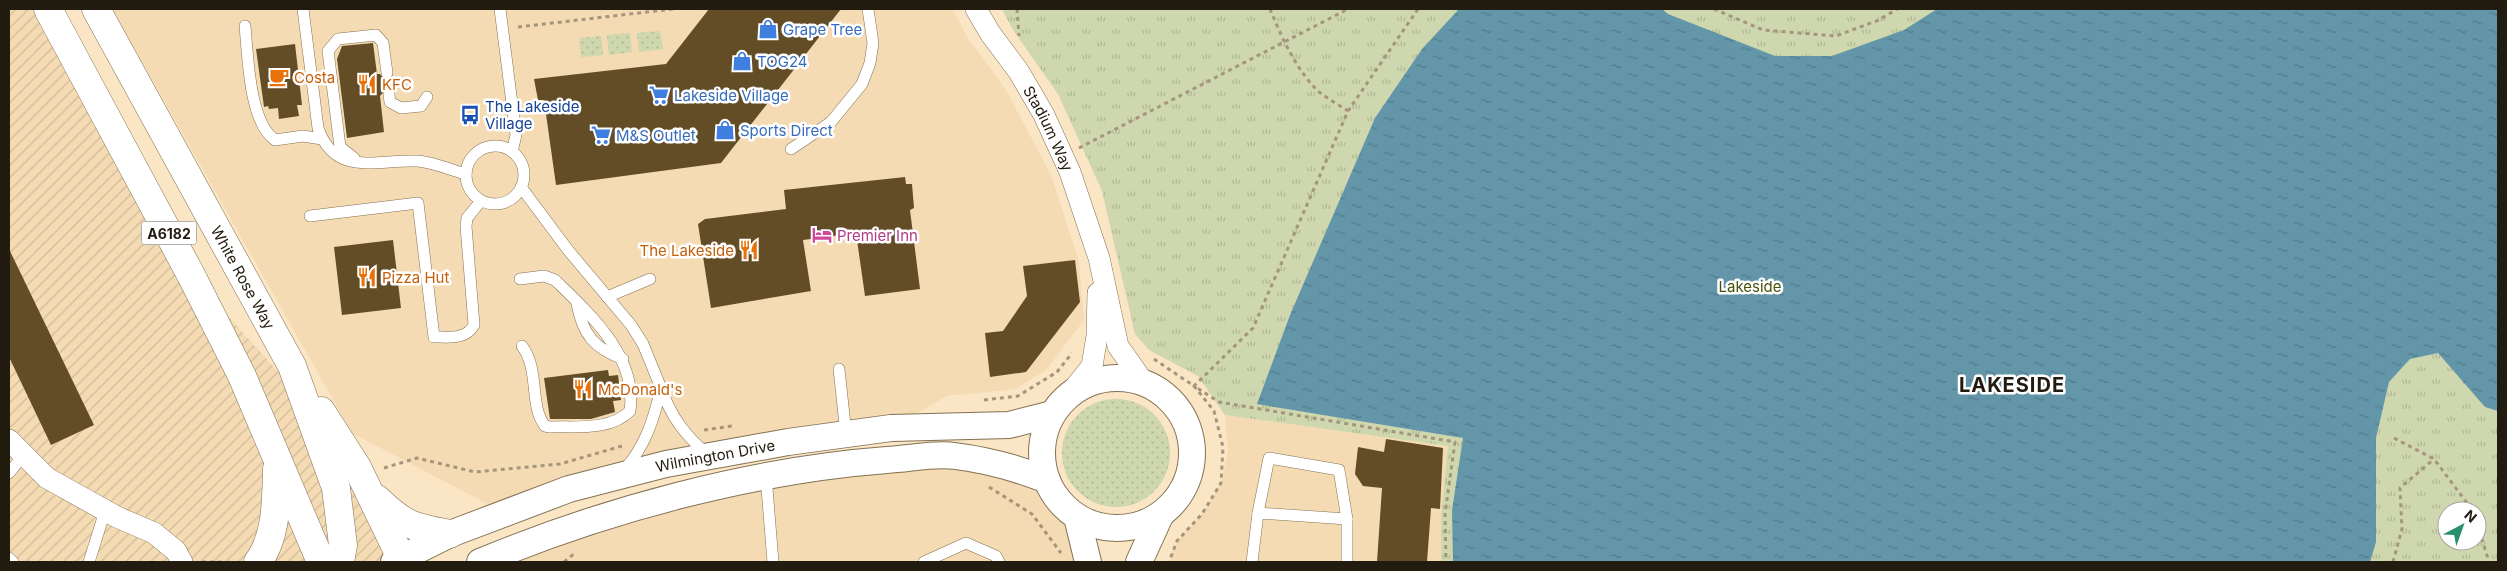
<svg xmlns="http://www.w3.org/2000/svg" width="2507" height="571" font-family="Inter,sans-serif">
	<style>
		.built { fill: #f4dbb3 }
		.industrial { fill: url(#industrial-furrows) }
		.grass { fill: url(#grass-dots) }
		.park { fill: url(#park-tufts); fill-rule: evenodd }
		.water { fill: url(#water-ripples) }
		.building { fill: #624d27 }
		.lines { fill: none; stroke-linecap: round; stroke-linejoin: round }
		.service-casing { stroke: #837153; stroke-width: 12 }
		.minor-casing { stroke: #837153; stroke-width: 22 }
		.tertiary-casing { stroke: #837153; stroke-width: 28 }
		.trunk-casing { stroke: #837153; stroke-width: 29 }
		.path { stroke: #a5957c; stroke-width: 3; stroke-dasharray: 4 4; stroke-linecap: butt }
		.service { stroke: #fff; stroke-width: 11 }
		.minor { stroke: #fff; stroke-width: 21 }
		.tertiary { stroke: #fff; stroke-width: 26 }
		.trunk { stroke: #fff; stroke-width: 28 }
		.labels { text-anchor: middle; dominant-baseline: central; stroke-width: 5; stroke-linejoin: round; paint-order: stroke }
		.shield { fill: #fff; stroke: #645f57; stroke-width: 1 }
		.shield-label { font-size: 14px; font-weight: bold; fill: #221b0f }
		.shop-label { font-size: 15px; fill: #366cbe; stroke: #fff; text-anchor: start }
		.food-label { font-size: 15px; fill: #c56008; stroke: #fff; text-anchor: start }
		.transit-label { font-size: 15px; fill: #164399; stroke: #fff; text-anchor: start }
		.street-label { font-size: 15px; fill: #221b0f; stroke: #fff }
		.hotel-label { font-size: 15px; fill: #b23c85; stroke: #fff; text-anchor: start }
		.park-label { font-size: 15px; fill: #48520a; stroke: #fff }
		.district-label { font-size: 20px; font-weight: bold; letter-spacing: 1px; fill: #221b0f; stroke: #fff }
	</style>
	<defs>
		<pattern id="industrial-furrows" width="10" height="10" patternUnits="userSpaceOnUse" patternTransform="scale(1.25)"><rect width="10" height="10" fill="#f4dbb3"/><path d="M-1 1l2-2M0 10L10 0M9 11l2-2" fill="none" stroke="#d1bb99"/></pattern>
		<pattern id="grass-dots" width="8" height="8" patternUnits="userSpaceOnUse" patternTransform="scale(1.25)"><rect width="8" height="8" fill="#ced7ae"/><path d="M2 2h.1M6 6h.1" fill="none" stroke="#b1b894" stroke-width="1.8" stroke-linecap="round"/></pattern>
		<pattern id="park-tufts" width="24" height="20" patternUnits="userSpaceOnUse" patternTransform="scale(1.25)"><rect width="24" height="20" fill="#ced7ae"/><path d="M3 7l-1-3M5 7V3M7 7l1-3M15 17l-1-3M17 17v-4M19 17l1-3" fill="none" stroke="#b1b894"/></pattern>
		<pattern id="water-ripples" width="26" height="14" patternUnits="userSpaceOnUse" patternTransform="scale(1.25)"><rect width="26" height="14" fill="#6496aa"/><path d="M2 4q2-2 4 0t4 0M15 11q2-2 4 0t4 0" fill="none" stroke="#527a89"/></pattern>
	</defs>
	<rect width="100%" height="100%" fill="#fae5c4"/>
	<!-- built -->
	<g class="built">
		<polygon points="112,9 952,9 968,38 1006,90 1051,175 1079,261 1084,320 1046,370 1015,389 947,396 891,428 503,512 352,433"/>
		<polygon points="1225,415 1448,446 1441,516 1441,562 1169,562 1177,541 1202,514 1221,483 1228,451"/>
		<polygon points="954,455 1047,480 1077,517 1088,562 480,562 664,500"/>
	</g>
	<!-- industrial -->
	<polygon class="industrial" points="9,9 48,9 191,275 422,532 421,562 9,562"/>
	<!-- grass -->
	<g class="grass">
		<polygon points="660,31 663,49 639,52 637,33"/>
		<polygon points="630,33 632,52 609,55 607,35"/>
		<polygon points="601,36 603,55 581,57 579,38"/>
		<circle cx="1116" cy="453" r="54"/>
	</g>
	<!-- park -->
	<path class="park" d="M1002 9H2498V562H1441V516L1448 446 1225 415 1198 376 1149 350 1135 334 1102 191 1058 94 1013 30ZM2447 511H2477V541H2447Z"/>
	<!-- water -->
	<polygon class="water" points="1459,9 1662,9 1668,14 1775,56 1832,56 1904,30 1937,9 2498,9 2498,411 2485,407 2438,353 2410,359 2389,382 2376,438 2376,542 2370,562 1453,562 1452,510 1463,438 1257,404 1290,315 1375,118 1422,49"/>
	<!-- building -->
	<g class="building">
		<polygon points="709,9 841,9 721,163 556,185 544,100 538,100 534,79 666,64"/>
		<polygon points="373,43 377,74 380,74 385,80 393,77 395,90 387,88 380,96 384,132 347,138 337,59 342,46"/>
		<polygon points="295,44 302,105 297,105 299,116 279,119 278,108 269,109 268,106 264,107 256,49"/>
		<polygon points="905,177 906,184 912,184 914,208 910,210 920,289 865,296 856,233 803,240 811,291 711,308 698,224 705,219 786,209 784,190"/>
		<polygon points="393,240 401,308 342,315 334,247"/>
		<polygon points="9,249 94,425 51,445 9,357"/>
		<polygon points="1075,260 1080,302 1026,372 990,377 985,333 1003,331 1027,296 1023,266"/>
		<polygon points="608,370 609,376 618,375 621,400 613,401 615,412 591,419 550,419 544,378"/>
		<polygon points="1386,439 1443,448 1440,509 1431,508 1427,562 1377,562 1382,488 1363,486 1355,474 1358,447 1384,452"/>
	</g>
	<g class="lines">
		<defs>
			<g id="service">
				<path d="M303 9 318 128C335 178 378 159 417 161 434 162 450 170 466 174"/>
				<polyline points="500,9 516,135 512,152"/>
				<path d="M245 26C248 56 249 122 275 140L303 136 322 139"/>
				<polyline points="389,95 390,102 401,108 421,106 427,97"/>
				<circle cx="495" cy="175" r="29"/>
				<polyline points="791,149 831,122 862,84 870,63 873,43 868,9"/>
				<polyline points="354,158 340,147 328,51 338,39 376,35 383,43 387,73"/>
				<polyline points="521,187 568,250 631,325 643,344 661,388"/>
				<path d="M310 216 418 203 434 337C449 337 466 340 474 325L466 226 467 218 481 201"/>
				<path d="M520 279 544 276 555 280C590 314 638 357 630 411 610 431 576 426 550 427L545 426C529 406 540 370 522 346"/>
				<polyline points="607,297 650,279"/>
				<path d="M577 304C583 335 594 348 623 359"/>
				<polyline points="839,369 846,434"/>
				<path d="M624 470C645 447 654 419 661 388 671 417 685 435 708 455"/>
				<polyline points="9,473 23,456"/>
				<polyline points="766,476 773,562"/>
				<polyline points="1258,513 1269,458 1339,470 1347,519"/>
				<polyline points="9,558 13,562"/>
				<polyline points="89,562 105,511"/>
				<polyline points="924,562 966,543 996,556 999,562"/>
				<polyline points="1252,562 1258,513 1347,519 1347,562"/>
			</g>
			<g id="minor">
				<path id="s1" d="M976 9 990 33 1019 72 1044 115 1070 172 1099 258 1118 346 1144 383"/>
				<polyline points="1068,396 1092,366 1097,336 1098,293"/>
				<polyline points="9,440 47,478 117,517 154,533 176,551 182,562"/>
			</g>
			<g id="tertiary">
				<circle cx="1117" cy="453" r="75"/>
				<polyline points="1077,517 1088,562"/>
				<path id="s2" d="M394 562 450 534 569 489 666 464 788 442 891 428 1009 425 1052 414"/>
				<path d="M480 562C605 510 752 470 887 460 909 459 934 453 955 456 987 460 1017 468 1047 480"/>
				<polyline points="1139,562 1160,516"/>
			</g>
			<g id="trunk">
				<polyline points="48,9 191,275 242,376 321,562"/>
				<path id="s3" d="M96 9 292 366 336 488 343 545 340 562"/>
				<polyline points="321,411 357,467 403,562"/>
				<path d="M377 499C405 526 413 527 450 534"/>
				<path d="M258 562C277 536 276 501 277 469"/>
			</g>
		</defs>
		<!-- service casing -->
		<use href="#service" class="service-casing"/>
		<!-- minor casing -->
		<use href="#minor" class="minor-casing"/>
		<!-- tertiary casing -->
		<use href="#tertiary" class="tertiary-casing"/>
		<!-- trunk casing -->
		<use href="#trunk" class="trunk-casing"/>
		<!-- path -->
		<g class="path">
			<polyline points="1017,9 1019,36"/>
			<path d="M1270 9C1282 38 1296 70 1319 92 1328 99 1339 105 1348 111"/>
			<polyline points="1418,9 1348,111 1253,328 1194,386 1219,402 1455,442 1445,514 1446,562"/>
			<polyline points="1714,9 1763,30 1836,36 1879,20 1897,9"/>
			<polyline points="518,27 673,9"/>
			<polyline points="1079,148 1348,9"/>
			<polyline points="1154,359 1194,386 1214,411 1223,447 1221,483 1202,514 1177,541 1169,562"/>
			<polyline points="984,400 1018,396 1057,372 1072,353"/>
			<polyline points="704,430 732,426"/>
			<polyline points="2394,438 2434,459 2473,511"/>
			<polyline points="384,468 417,458 475,472 560,464 622,446"/>
			<polyline points="989,487 1032,514 1061,553"/>
			<polyline points="2477,523 2489,562"/>
			<polyline points="202,562 221,562"/>
			<polyline points="564,562 575,553"/>
			<polyline points="2393,562 2402,529 2400,488 2434,459"/>
		</g>
		<!-- service -->
		<use href="#service" class="service"/>
		<!-- minor -->
		<use href="#minor" class="minor"/>
		<!-- tertiary -->
		<use href="#tertiary" class="tertiary"/>
		<!-- trunk -->
		<use href="#trunk" class="trunk"/>
	</g>
	<!-- icons -->
	<defs>
		<symbol id="shop-bare" viewBox="-9 -9 18 18"><path d="M-5-2.5h2.3a2.7 3.5 0 0 1 5.4 0H5L5.5 6h-11ZM-1.5-2.5h3a1.5 2.3 0 0 0-3 0Z" fill="#3f7fe0" stroke="#fff" stroke-width="2.5" paint-order="stroke"/></symbol>
		<symbol id="cafe-bare" viewBox="-9 -9 18 18"><path d="M-5.5-4.5H6V0H3Q3 3.5 0 3.5H-2.5Q-5.5 3.5-5.5 0ZM3-3.2v2h1.7v-2ZM-6 4.5H4V6H-6Z" fill="#e8710a" stroke="#fff" stroke-width="2.5" paint-order="stroke"/></symbol>
		<symbol id="restaurant-bare" viewBox="-9 -9 18 18"><path d="M-5-6h1v4h1v-4h1v4h1v-4h1v5L-1.5 .5V6h-2V.5L-5-1ZM5-6V6H3V1.5H1.5Q1.5-4 5-6Z" fill="#e8710a" stroke="#fff" stroke-width="2.5" paint-order="stroke"/></symbol>
		<symbol id="supermarket-bare" viewBox="-9 -9 18 18"><path d="M-6-5.5h2.5l.6 2H6L4.5 2H-2.5L-4.4-4H-6ZM-1.5 3.2a1.3 1.3 0 1 0 .1 0ZM3 3.2a1.3 1.3 0 1 0 .1 0Z" fill="#3f7fe0" stroke="#fff" stroke-width="2.5" paint-order="stroke"/></symbol>
		<symbol id="bus-bare" viewBox="-9 -9 18 18"><path d="M-5-6H5V4H4V6H2V4H-2V6H-4V4H-5ZM-3.5-4V0h7V-4ZM-3.5 1.2v1.5H-2V1.2ZM2 1.2v1.5H3.5V1.2Z" fill="#1a4fb4" stroke="#fff" stroke-width="2.5" paint-order="stroke"/></symbol>
		<symbol id="hotel-bare" viewBox="-9 -9 18 18"><path d="M-6-4.5h1.5V1H6V5H4.5V3h-9V5H-6ZM-4 0a1.8 1.8 0 1 1 3.6 0ZM.5 0V-2.5h3Q6-2.5 6 0Z" fill="#d1479c" stroke="#fff" stroke-width="2.5" paint-order="stroke"/></symbol>
	</defs>
	<g fill-rule="evenodd">
		<use href="#shop-bare" x="754" y="15" width="28" height="28"/>
		<use href="#shop-bare" x="728" y="47" width="28" height="28"/>
		<use href="#cafe-bare" x="265" y="63" width="28" height="28"/>
		<use href="#restaurant-bare" x="353" y="70" width="28" height="28"/>
		<use href="#supermarket-bare" x="645" y="81" width="28" height="28"/>
		<use href="#bus-bare" x="456" y="101" width="28" height="28"/>
		<use href="#shop-bare" x="711" y="116" width="28" height="28"/>
		<use href="#supermarket-bare" x="587" y="121" width="28" height="28"/>
		<use href="#hotel-bare" x="808" y="221" width="28" height="28"/>
		<use href="#restaurant-bare" x="735" y="236" width="28" height="28"/>
		<use href="#restaurant-bare" x="353" y="263" width="28" height="28"/>
		<use href="#restaurant-bare" x="569" y="375" width="28" height="28"/>
	</g>
	<g class="labels">
		<!-- shield labels -->
		<rect class="shield" x="141.5" y="221.5" width="55" height="23" rx="4"/>
		<g class="shield-label">
			<text x="169" y="233">A6182</text>
		</g>
		<!-- shop labels -->
		<g class="shop-label">
			<text x="783" y="29">Grape Tree</text>
			<text x="757" y="61">TOG24</text>
			<text x="674" y="95">Lakeside Village</text>
			<text x="740" y="130">Sports Direct</text>
			<text x="616" y="135">M&amp;S Outlet</text>
		</g>
		<!-- food labels -->
		<g class="food-label">
			<text x="294" y="77">Costa</text>
			<text x="382" y="84">KFC</text>
			<text x="734" y="250" text-anchor="end">The Lakeside</text>
			<text x="382" y="277">Pizza Hut</text>
			<text x="598" y="389">McDonald's</text>
		</g>
		<!-- transit labels -->
		<g class="transit-label">
			<text x="485" y="106">The Lakeside<tspan x="485" dy="17">Village</tspan></text>
		</g>
		<!-- street labels -->
		<g class="street-label">
			<text stroke="none"><textPath href="#s1" startOffset="140">Stadium Way</textPath></text>
			<text stroke="none"><textPath href="#s3" startOffset="306">White Rose Way</textPath></text>
			<text stroke="none"><textPath href="#s2" startOffset="340">Wilmington Drive</textPath></text>
		</g>
		<!-- hotel labels -->
		<g class="hotel-label">
			<text x="837" y="235">Premier Inn</text>
		</g>
		<!-- park labels -->
		<g class="park-label">
			<text x="1750" y="286">Lakeside</text>
		</g>
		<!-- district labels -->
		<g class="district-label">
			<text x="2012" y="385">LAKESIDE</text>
		</g>
	</g>
	<!-- border -->
	<rect width="2507" height="571" fill="none" stroke="#221b0f" stroke-width="20"/>
	<!-- north arrow -->
	<g transform="translate(2462 526) rotate(41)"><circle r="24" fill="#ffffff" stroke="#a7a49f"/>
	<path d="M0-4L9 19L0 12L-9 19Z" fill="#26906f"/>
	<text y="-8" font-size="14" font-weight="bold" text-anchor="middle" fill="#221b0f">N</text>
	</g>
</svg>
